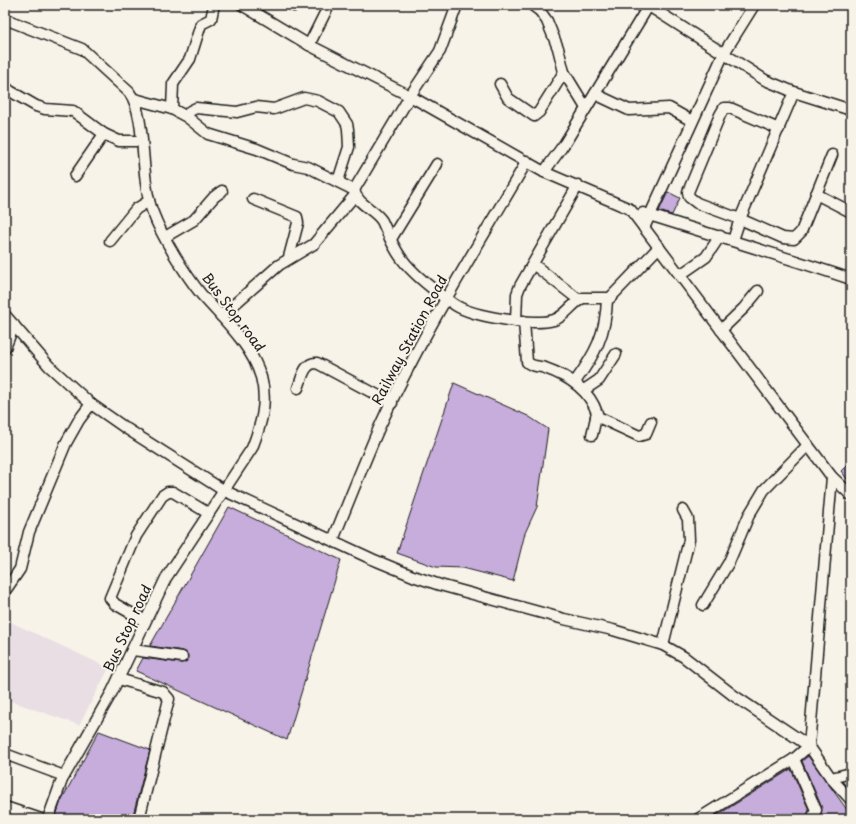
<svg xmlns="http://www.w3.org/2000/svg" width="856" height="824" font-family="'Playpen Sans',sans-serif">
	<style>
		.built { fill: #e8dee4 }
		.building { fill: #c6addc; stroke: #1c1c1c }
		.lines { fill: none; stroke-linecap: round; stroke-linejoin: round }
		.minor-casing { stroke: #1c1c1c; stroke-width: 13 }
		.minor { stroke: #f7f3e8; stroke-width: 10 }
		.labels { text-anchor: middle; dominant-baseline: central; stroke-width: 4; stroke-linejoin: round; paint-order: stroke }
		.street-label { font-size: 14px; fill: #1c1c1c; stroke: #f7f3e8 }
	</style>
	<rect width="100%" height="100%" fill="#f7f3e8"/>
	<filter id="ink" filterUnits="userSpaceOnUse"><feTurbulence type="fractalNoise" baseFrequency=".025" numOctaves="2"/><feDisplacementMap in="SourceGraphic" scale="8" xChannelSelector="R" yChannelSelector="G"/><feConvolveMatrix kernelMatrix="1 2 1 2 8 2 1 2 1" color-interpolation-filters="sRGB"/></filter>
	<g filter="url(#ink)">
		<!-- built -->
		<polygon class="built" points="6,620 109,668 79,725 5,699"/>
		<!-- building -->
		<g class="building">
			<polygon points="668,192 680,198 672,215 659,211"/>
			<polygon points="454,383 528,416 548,429 537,507 525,533 513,581 463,568 436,567 397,553"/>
			<polygon points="851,461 851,484 841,471"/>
			<polygon points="229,507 341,560 287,740 136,671 143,658 181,663 187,661 188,655 183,651 150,646"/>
			<polygon points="99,731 150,750 132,819 55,819 61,801"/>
			<polygon points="808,756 851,815 851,819 819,819 822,808 802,761"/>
			<polygon points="791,769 809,810 806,819 711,819"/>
		</g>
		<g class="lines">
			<defs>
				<g id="minor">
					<polyline points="242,5 309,45 410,96 544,172 630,209 832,477 851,495"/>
					<polyline points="532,5 540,11 547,21 558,48 564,72 586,108"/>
					<polyline points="294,6 295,5"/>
					<polyline points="649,6 765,80 794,92 851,110"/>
					<path d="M5 19 82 49 129 92C148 117 139 179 153 213 162 237 185 274 201 294 223 319 251 344 261 377 268 402 261 425 252 448L166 578 112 692 62 780 48 819"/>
					<polyline points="309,45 329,5"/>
					<polyline points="500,84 508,98 534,116 539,112 564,72"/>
					<polyline points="5,86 10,91 36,106 45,109 73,111 104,134 119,141 141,141"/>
					<polyline points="595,94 629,110 669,108 692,121"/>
					<polyline points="135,99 172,109 187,117 208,134 257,149 293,164 308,167 354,190 410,96 440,51 457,5"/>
					<polyline points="172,109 173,84 190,59 201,24 211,19 214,5"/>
					<polyline points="187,117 190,111 196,108 237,112 256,107 274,109 304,98 318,101 339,112 347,124 348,129 349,147 338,181"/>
					<polyline points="779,129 730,108 724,108 720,115 688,192 689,197 697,203 740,219 783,238 794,239 801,232 832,155"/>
					<polyline points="544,172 565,143 649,5"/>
					<polyline points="75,176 104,134"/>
					<path d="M354 190C357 205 375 209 382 221 389 236 395 252 406 264 419 279 439 294 455 305 474 317 533 326 554 320 566 316 572 303 583 298H610L659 247"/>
					<polyline points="816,194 851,212"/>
					<polyline points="253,199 297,217 298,223 289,257"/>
					<path d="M643 213C713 235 782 256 851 279"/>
					<polyline points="644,228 724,53 754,5"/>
					<polyline points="165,237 194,220 214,197 222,191"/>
					<polyline points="391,239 437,164"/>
					<polyline points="733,240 740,219 794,92"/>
					<polyline points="110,241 136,209 149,201"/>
					<polyline points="533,264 579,300"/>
					<polyline points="680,275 706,257 720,236"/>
					<polyline points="5,315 49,366 91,404 124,427 223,490 372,559 413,576 440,585 564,619 613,630 663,645 684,657 733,695 809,746 831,778 851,800"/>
					<polyline points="221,316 279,265 314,244 355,195"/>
					<polyline points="516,321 517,294 520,286 578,185"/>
					<path d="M524 321 527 362C532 367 539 366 545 368 568 376 589 389 597 413L592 435"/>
					<polyline points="721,330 744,308 758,291"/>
					<polyline points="5,348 14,325"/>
					<path d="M575 382C595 354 606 335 607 299"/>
					<path d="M298 388C302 379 304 362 317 363L392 403"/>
					<polyline points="584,390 599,380 616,354"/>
					<polyline points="596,416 639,436 646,434 651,422"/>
					<path d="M333 540C348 503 363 465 379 428 421 335 476 249 527 161"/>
					<polyline points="5,591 20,569 29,532 66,443 79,420 91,404"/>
					<polyline points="703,605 729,562 749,515 764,490 808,445"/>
					<polyline points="145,621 115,604 110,598 136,536 162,496 168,492 173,492 208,513"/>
					<polyline points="663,645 689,540 688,519 683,510"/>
					<polyline points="133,650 182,657"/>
					<polyline points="119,679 163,692 169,699 139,819"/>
					<polyline points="5,754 64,776"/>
					<polyline points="794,759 816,810 812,819"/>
					<polyline points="831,778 851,773"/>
					<polyline points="5,807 41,819"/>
					<polyline points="698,819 794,759 809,746 832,477"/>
				</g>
			</defs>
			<!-- minor casing -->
			<use href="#minor" class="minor-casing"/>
			<!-- minor -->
			<use href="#minor" class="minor"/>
		</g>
	</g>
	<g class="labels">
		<!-- street labels -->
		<g class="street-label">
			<text transform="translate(234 312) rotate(53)">Bus Stop road</text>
			<text transform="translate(409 340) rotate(-62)">Railway Station Road</text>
			<text transform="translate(127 628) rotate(-65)">Bus Stop road</text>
		</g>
	</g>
	<!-- margin -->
	<rect width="856" height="824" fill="none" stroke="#f7f3e8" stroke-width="20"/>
	<rect x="10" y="10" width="836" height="804" fill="none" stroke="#1c1c1c" stroke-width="1.5" filter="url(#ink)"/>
</svg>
